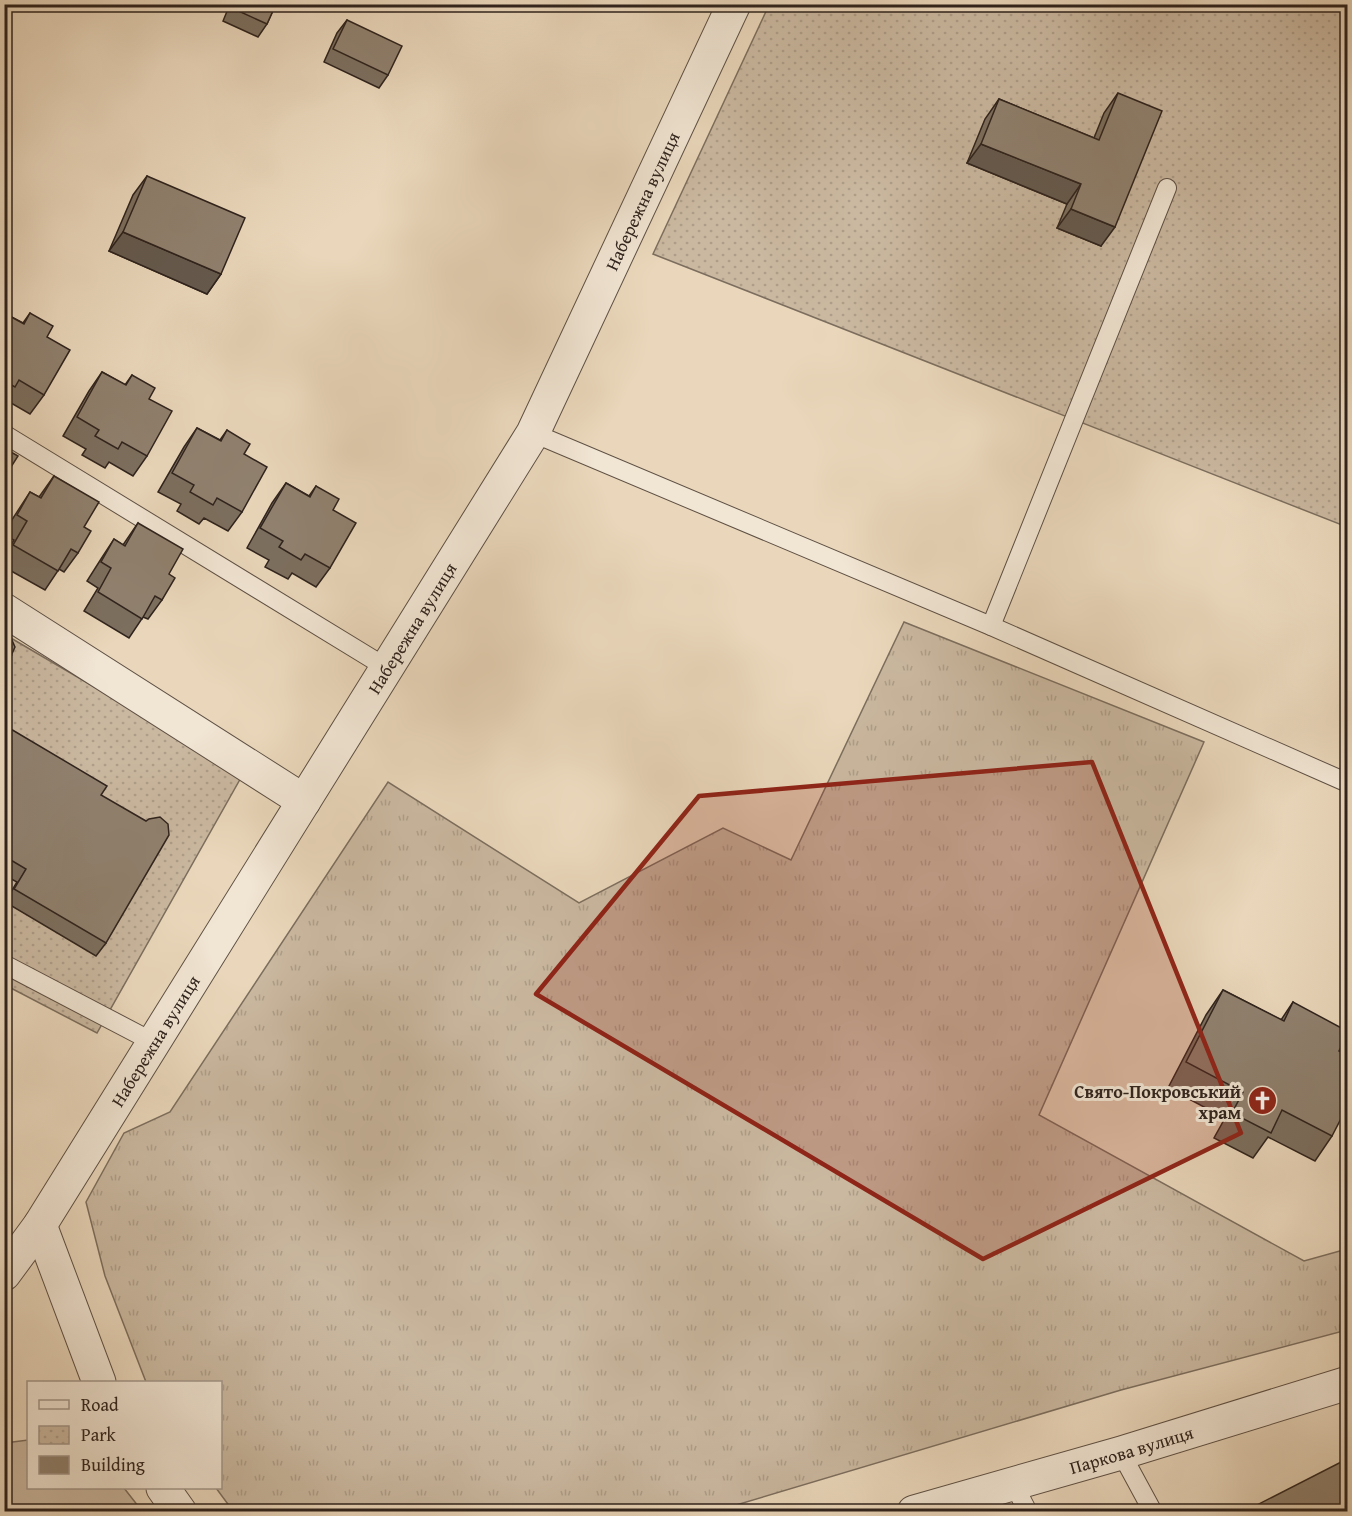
<svg xmlns="http://www.w3.org/2000/svg" width="1352" height="1516" font-family="'Gentium Book Plus',serif">
	<style>
		.grass { fill: url(#grass-tufts); stroke: #7c6e5e; stroke-width: 1.5 }
		.park { fill: url(#park-dots); stroke: #7c6e5e; stroke-width: 1.5 }
		.pitch { fill: #cab8a0; stroke: #7c6e5e; stroke-width: 1.5 }
		.lines { fill: none; stroke-linecap: round; stroke-linejoin: round }
		.lane-casing { stroke: #5e5044; stroke-width: 20 }
		.street-casing { stroke: #5e5044; stroke-width: 35 }
		.lane { stroke: #f1e5d3; stroke-width: 18 }
		.street { stroke: #f1e5d3; stroke-width: 33 }
		.wall { fill: #7c6f5f; stroke: #2f231d; stroke-width: 1.5 }
		.shaded-wall { fill: #655a4e; stroke: #2f231d; stroke-width: 1.5 }
		.building { fill: #90816f; stroke: #2f231d; stroke-width: 1.5 }
		.marked { fill: #8f2418; fill-opacity: 0.2; stroke: #8f2418; stroke-width: 4.5; stroke-linejoin: round }
		.labels { text-anchor: middle; dominant-baseline: central; stroke-width: 6; stroke-linejoin: round; paint-order: stroke }
		.street-label { font-size: 18px; fill: #2f231d; stroke: #f1e5d3 }
		.poi-label { font-size: 18px; font-weight: bold; fill: #2f231d; stroke: #f1e5d3; text-anchor: end }
	</style>
	<defs>
		<pattern id="grass-tufts" width="24" height="20" patternUnits="userSpaceOnUse" patternTransform="scale(1.5)"><rect width="24" height="20" fill="#cab8a0"/><path d="M3 7l-1-3M5 7V3M7 7l1-3M15 17l-1-3M17 17v-4M19 17l1-3" fill="none" stroke="#ae9e89"/></pattern>
		<pattern id="park-dots" width="8" height="8" patternUnits="userSpaceOnUse" patternTransform="scale(1.5)"><rect width="8" height="8" fill="#cab8a0"/><path d="M2 2h.1M6 6h.1" fill="none" stroke="#ae9e89" stroke-width="1.8" stroke-linecap="round"/></pattern>
	</defs>
	<rect width="100%" height="100%" fill="#ead7bb"/>
	<filter id="stains"><feTurbulence type="fractalNoise" baseFrequency=".00333" numOctaves="4"/><feColorMatrix values="0 0 0 0 .2 0 0 0 0 .09 0 0 0 0 .02 0 0 0 .5 -.17"/></filter>
	<radialGradient id="worn" r=".72"><stop offset=".6" stop-color="#630" stop-opacity="0"/><stop offset="1" stop-color="#630" stop-opacity=".3"/></radialGradient>
	<!-- grass -->
	<polygon class="grass" points="904,622 1204,742 1039,1115 1304,1261 1347,1249 1347,1330 1121,1390 716,1511 233,1511 216,1488 220,1488 220,1382 146,1382 105,1276 86,1202 124,1133 170,1112 388,782 579,903 723,828 791,860"/>
	<!-- park -->
	<g class="park">
		<polygon points="769,5 1347,5 1347,527 653,254"/>
		<polygon points="4,634 243,774 97,1033 5,985"/>
	</g>
	<!-- pitch -->
	<polygon class="pitch" points="28,1440 28,1488 124,1488 142,1511 5,1511 5,1443"/>
	<g class="lines">
		<defs>
			<g id="lane">
				<polyline points="533,433 991,626 1348,783"/>
				<polyline points="4,434 387,668"/>
				<polyline points="991,626 1167,188"/>
				<polyline points="4,964 153,1042"/>
				<polyline points="1121,1453 1153,1512"/>
				<polyline points="1013,1483 1028,1512"/>
			</g>
			<g id="street">
				<polyline points="4,610 304,801"/>
				<polyline points="40,1225 99,1382"/>
				<path id="s1" d="M4 1274 40 1225 533 433 734 4"/>
				<polyline points="163,1488 180,1512"/>
				<path id="s2" d="M914 1512 1121 1453 1348 1383"/>
			</g>
		</defs>
		<!-- lane casing -->
		<use href="#lane" class="lane-casing"/>
		<!-- street casing -->
		<use href="#street" class="street-casing"/>
		<!-- lane -->
		<use href="#lane" class="lane"/>
		<!-- street -->
		<use href="#street" class="street"/>
	</g>
	<!-- wall -->
	<g class="wall">
		<polygon points="230,4 276,4 267,24 258,37 223,21"/>
		<polygon points="347,20 388,75 379,88 324,62 337,33"/>
		<polygon points="1118,93 1101,246 1057,228 1067,204 967,163 985,119 999,99 1094,138 1104,113"/>
		<polygon points="147,176 221,274 207,294 109,251 133,195"/>
		<polygon points="4,313 23,323 30,313 47,337 44,395 30,414 6,400 4,403"/>
		<polygon points="102,372 125,385 132,375 149,399 147,456 133,476 109,462 105,468 82,455 86,449 63,436 89,391"/>
		<polygon points="197,428 220,440 227,430 244,454 242,512 228,531 204,518 199,524 177,511 181,504 158,492 184,447"/>
		<polygon points="54,476 84,527 78,553 64,572 59,569 45,590 4,567 4,556 14,540 4,535 4,532 30,492 39,497"/>
		<polygon points="286,483 309,496 316,486 333,510 330,568 316,587 292,573 288,579 265,567 269,560 247,548 272,503"/>
		<polygon points="138,523 169,574 162,600 148,619 143,617 129,638 84,611 98,588 87,581 101,559 114,539 123,545"/>
		<polygon points="4,725 101,795 106,943 96,956 5,902 17,882 4,875"/>
		<polygon points="1223,990 1281,1020 1293,1002 1339,1051 1332,1136 1315,1161 1268,1137 1253,1158 1214,1138 1225,1118 1168,1088 1206,1015"/>
	</g>
	<!-- shaded-wall -->
	<g class="shaded-wall">
		<polygon points="981,144 1081,184 1067,204 967,163"/>
		<polygon points="1071,209 1115,227 1101,246 1057,228"/>
		<polygon points="123,232 221,274 207,294 109,251"/>
		<polygon points="11,656 4,665 4,658"/>
	</g>
	<!-- building -->
	<g class="building">
		<polygon points="233,4 276,4 267,24 232,8"/>
		<polygon points="347,20 402,46 388,75 333,49"/>
		<polygon points="1118,93 1162,111 1115,227 1071,209 1081,184 981,144 999,99 1099,140"/>
		<polygon points="147,176 245,218 221,274 123,232"/>
		<polygon points="4,313 24,324 30,313 53,326 47,337 70,350 44,395 19,380 15,387 4,381"/>
		<polygon points="102,372 126,385 132,375 155,388 149,399 172,411 147,456 122,442 118,449 95,436 99,430 77,417"/>
		<polygon points="197,428 221,441 227,430 250,444 244,454 267,467 242,512 217,498 213,505 190,492 194,485 172,473"/>
		<polygon points="4,448 18,456 4,478"/>
		<polygon points="54,476 99,502 84,527 91,531 78,553 71,549 58,571 13,545 27,521 17,515 30,492 41,498"/>
		<polygon points="4,481 10,484 4,493"/>
		<polygon points="286,483 310,497 316,486 339,499 333,510 356,523 330,568 305,554 301,560 279,547 283,541 260,528"/>
		<polygon points="138,523 183,549 169,574 175,578 162,600 155,596 142,619 98,592 111,568 101,562 114,539 125,546"/>
		<polygon points="4,635 11,638 15,647 11,656 4,658"/>
		<polygon points="4,725 107,786 101,795 146,821 149,819 160,817 168,824 169,835 106,943 14,889 26,869 4,856"/>
		<polygon points="1223,990 1284,1021 1293,1002 1347,1031 1347,1035 1339,1051 1347,1056 1347,1107 1332,1136 1282,1110 1271,1133 1232,1113 1243,1092 1186,1062"/>
		<polygon points="1347,1459 1347,1512 1250,1512 1249,1509"/>
	</g>
	<!-- marked area -->
	<path class="marked" d="M1092 762 1241 1133 983 1259 536 994 699 796Z"/>
	<!-- icons -->
	<defs>
		<symbol id="church-disc" viewBox="-11 -11 22 22"><circle r="9.5" fill="#8f2418" stroke="#f1e5d3"/><path d="M-1.2-6h2.4v3.5h3.3v2.4h-3.3V6h-2.4V-.1h-3.3v-2.4h3.3Z" fill="#fff"/></symbol>
	</defs>
	<g fill-rule="evenodd">
		<use href="#church-disc" x="1246" y="1084" width="33" height="33"/>
	</g>
	<g class="labels">
		<!-- street labels -->
		<g class="street-label">
			<text stroke="none"><textPath href="#s1" startOffset="1250">Набережна вулиця</textPath></text>
			<text stroke="none"><textPath href="#s1" startOffset="764">Набережна вулиця</textPath></text>
			<text stroke="none"><textPath href="#s1" startOffset="278">Набережна вулиця</textPath></text>
			<text stroke="none"><textPath href="#s2" startOffset="226">Паркова вулиця</textPath></text>
		</g>
		<!-- poi labels -->
		<g class="poi-label">
			<text x="1241" y="1091">Свято-Покровський<tspan x="1241" dy="21">храм</tspan></text>
		</g>
	</g>
	<!-- margin -->
	<rect width="1352" height="1516" fill="none" stroke="#ead7bb" stroke-width="24"/>
	<rect x="6" y="6" width="1340" height="1504" fill="none" stroke="#2f231d" stroke-width="3"/>
	<rect x="12" y="12" width="1328" height="1492" fill="none" stroke="#2f231d" stroke-width="1.5"/>
	<!-- legend -->
	<rect x="27" y="1381" width="195" height="108" fill="#f1e5d3" stroke="#a3978a" stroke-width="1.5"/>
	<rect x="39" y="1400" width="30" height="9" fill="#f1e5d3" stroke="#a3978a" stroke-width="1.5"/>
	<text x="81" y="1411" font-size="18" fill="#2f231d">Road</text>
	<rect x="39" y="1426" width="30" height="18" fill="url(#park-dots)" stroke="#a3978a" stroke-width="1.5"/>
	<text x="81" y="1441" font-size="18" fill="#2f231d">Park</text>
	<rect x="39" y="1456" width="30" height="18" fill="#90816f" stroke="#a3978a" stroke-width="1.5"/>
	<text x="81" y="1471" font-size="18" fill="#2f231d">Building</text>
	<rect width="100%" height="100%" filter="url(#stains)"/>
	<rect width="100%" height="100%" fill="url(#worn)"/>
</svg>
